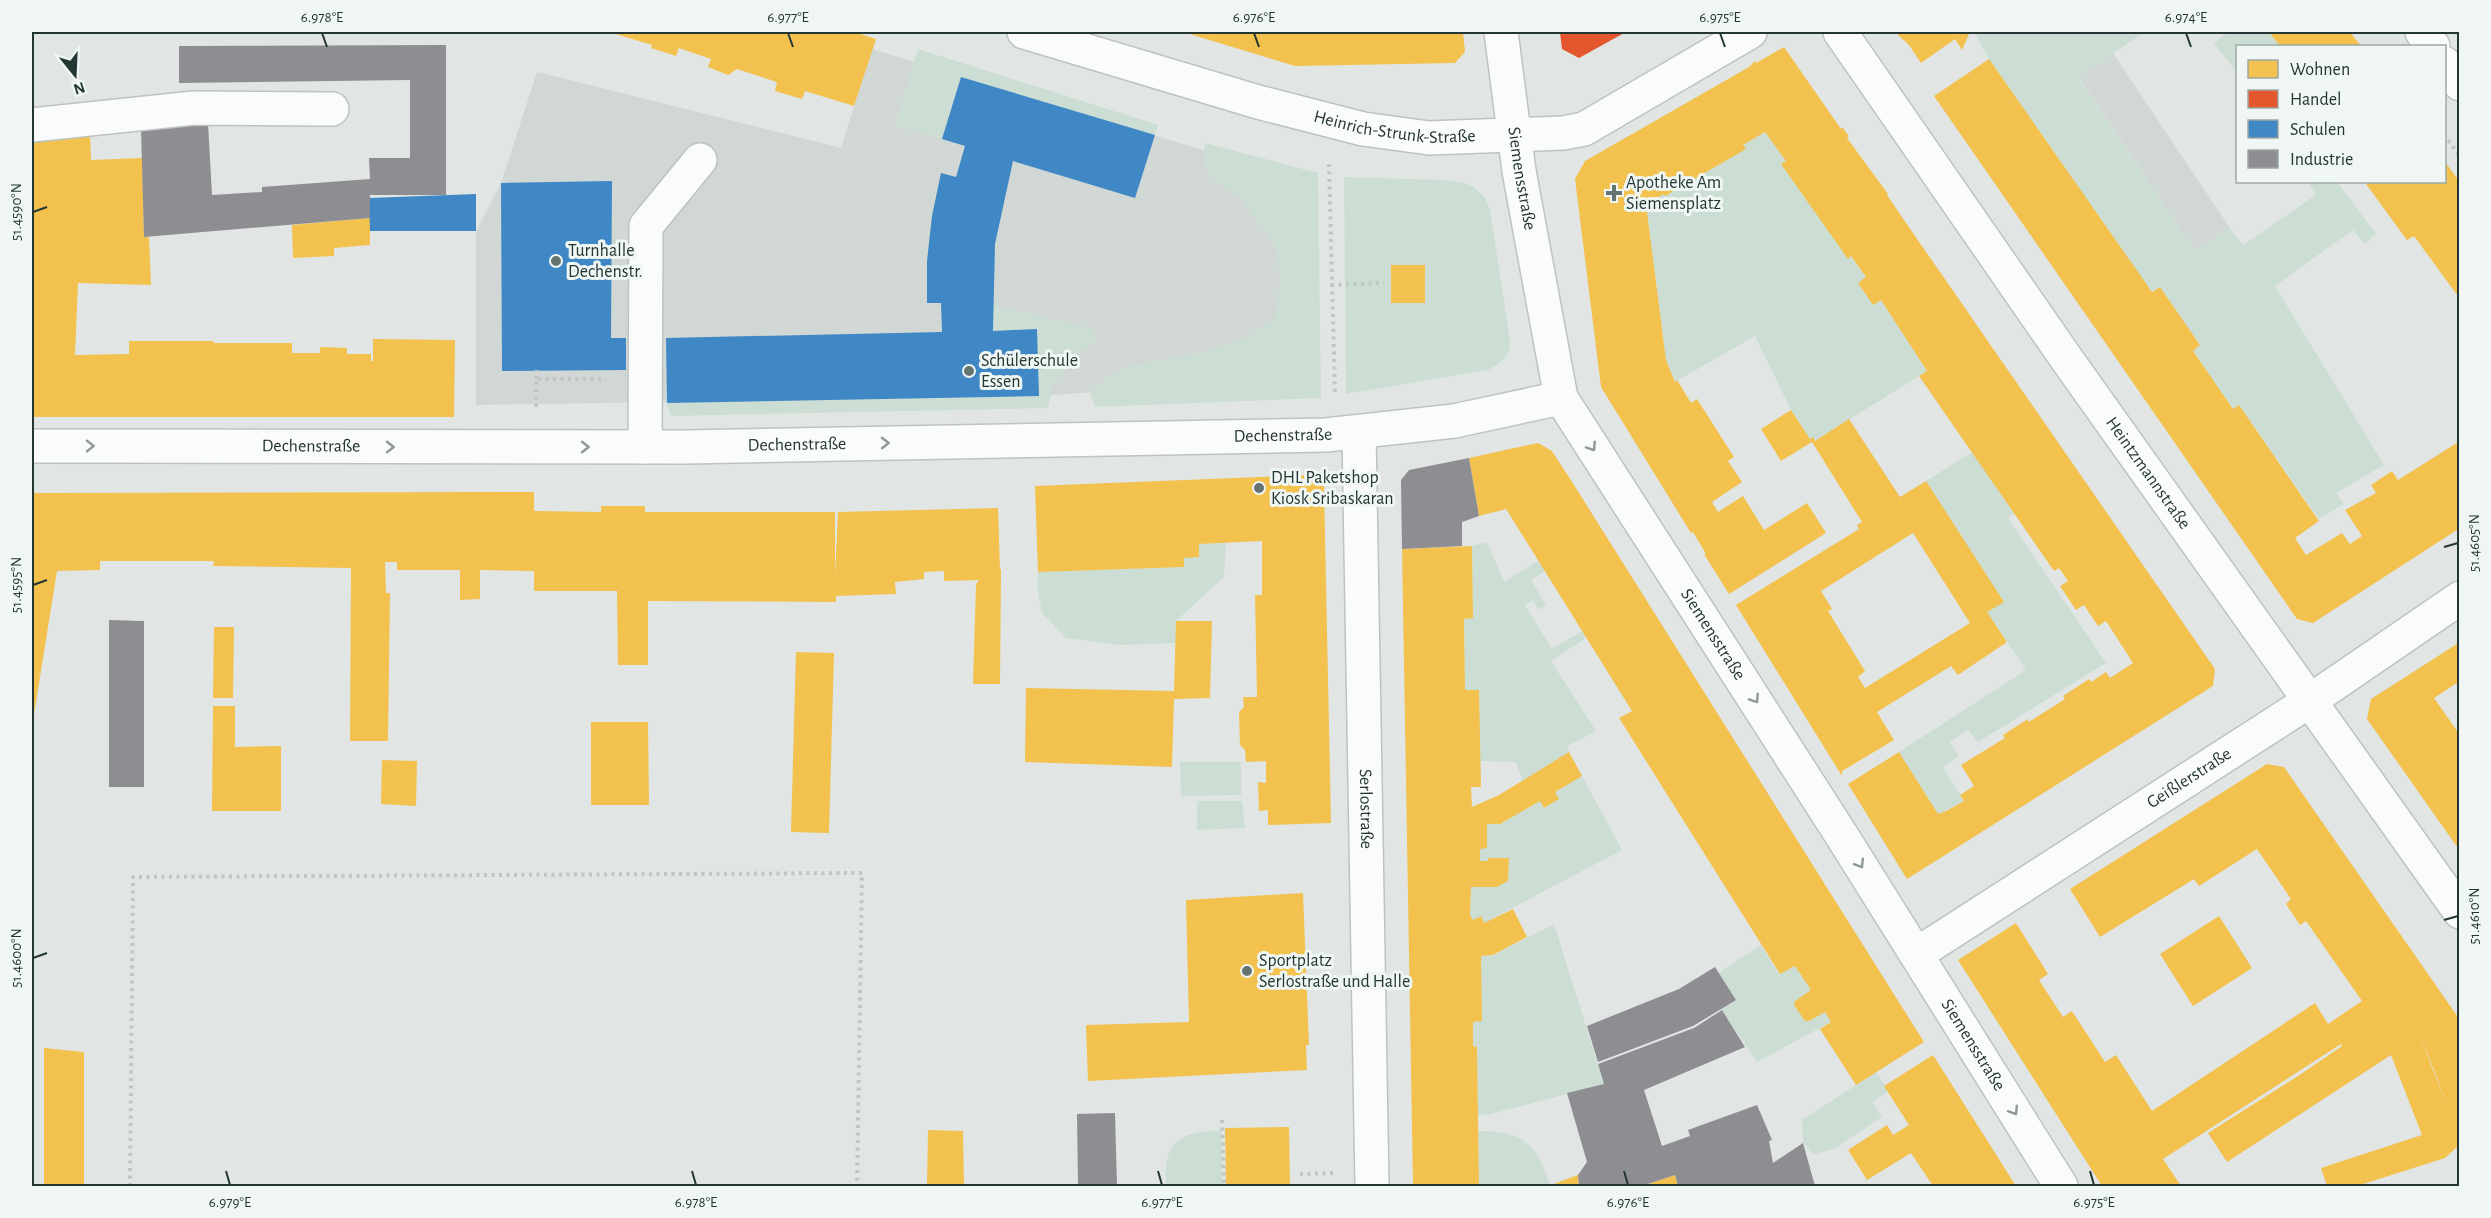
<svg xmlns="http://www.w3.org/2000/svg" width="2491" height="1218" font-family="'Alegreya Sans',sans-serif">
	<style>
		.built { fill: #d0d7d5 }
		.green { fill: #ccded4 }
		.homes { fill: #f2c14e; fill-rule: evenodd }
		.shops { fill: #e4572e }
		.schools { fill: #3f88c5 }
		.industry { fill: #8d8d92 }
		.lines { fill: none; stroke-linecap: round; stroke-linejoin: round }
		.minor-casing { stroke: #bec3c2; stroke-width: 36 }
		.path { stroke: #c0c6c4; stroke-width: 4; stroke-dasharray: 3 4.5; stroke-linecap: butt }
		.minor { stroke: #fafbfb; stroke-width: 33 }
		.oneway { stroke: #8e9897 }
		.ticks { fill: none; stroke: #233633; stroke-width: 2 }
		.poi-dot { fill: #667471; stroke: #eff6f3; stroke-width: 2 }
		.labels { text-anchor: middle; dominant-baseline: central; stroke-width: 6; stroke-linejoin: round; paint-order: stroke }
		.street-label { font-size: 18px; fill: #233633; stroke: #eff6f3 }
		.poi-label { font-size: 18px; fill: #233633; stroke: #eff6f3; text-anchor: start }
		.neatline { fill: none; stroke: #233633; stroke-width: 2 }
		.ticks-label { font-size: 15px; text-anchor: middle; fill: #233633 }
	</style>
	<rect width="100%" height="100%" fill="#e1e6e5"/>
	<!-- built -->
	<g class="built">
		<polygon points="872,49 1305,181 1311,393 1094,392 1039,396 476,405 476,231 501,183 537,72 841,148"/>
		<polygon points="2113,53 2230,228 2195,251 2078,76"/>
	</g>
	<!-- green -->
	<g class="green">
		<polygon points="1974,32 2145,32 2078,77 2195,251 2230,228 2243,245 2316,195 2308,182 2337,182 2376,234 2365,244 2353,230 2275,286 2384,465 2336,493 2344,504 2319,519 2239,405 2233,409 2193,351 2200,345 2160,287 2151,291 1989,59"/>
		<polygon points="2228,32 2269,32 2280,46 2238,46 2237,73 2214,43"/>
		<polygon points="918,49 1158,125 1155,135 961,78 942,139 895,125"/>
		<polygon points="1765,132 1786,161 1782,164 1848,259 1851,256 1866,277 1858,283 1873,304 1881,300 1927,371 1815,441 1813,437 1810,439 1791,410 1755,336 1675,382 1666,360 1646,204 1664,194 1665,196 1745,149 1743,145"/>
		<path d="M1205 143 1318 173 1321 398 1095 407 1090 393 1108 377 1126 367 1210 351 1253 335 1275 318C1280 292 1282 275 1276 249 1273 238 1249 209 1241 200 1221 180 1198 177 1205 143Z"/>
		<path d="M1344 177 1445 180 1465 183 1475 188 1485 198 1490 209 1510 341C1510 357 1502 362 1488 370L1346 394Z"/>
		<polygon points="993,305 1092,329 1096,339 1075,357 1053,384 1048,408 671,416 667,403 1037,330 993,331"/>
		<polygon points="1972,452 2014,513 2008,518 2106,663 1978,742 1968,730 1950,742 1959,756 1943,767 1964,801 1938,814 1899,752 2026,670 1987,612 2003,601 1926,481"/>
		<polygon points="1487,542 1504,582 1538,561 1545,571 1531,580 1546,605 1538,610 1533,600 1525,605 1552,649 1582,631 1586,638 1551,661 1596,731 1567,746 1569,752 1522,781 1516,762 1480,761 1479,690 1465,690 1464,619 1473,618 1472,546"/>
		<polygon points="1226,543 1224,577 1176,621 1176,643 1119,645 1066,638 1042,613 1037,587 1038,572 1184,567 1184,558 1199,557 1199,544"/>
		<polygon points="1180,762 1241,762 1241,795 1181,796"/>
		<polygon points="1582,776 1622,850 1484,923 1481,916 1473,920 1470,915 1471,887 1488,887 1488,861 1480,861 1480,849 1487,847 1487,824 1500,824 1540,801 1544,808 1559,799 1555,792"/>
		<polygon points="1197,801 1242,801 1245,828 1197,830"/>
		<polygon points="1554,924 1604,1084 1491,1114 1478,1115 1477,1047 1473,1046 1473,1022 1482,1021 1481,956 1493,955"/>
		<polygon points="1761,945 1779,974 1795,966 1811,990 1794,1002 1794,1005 1805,1020 1809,1021 1825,1012 1831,1022 1757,1062 1721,1009 1735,1000 1718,973"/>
		<polygon points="1876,1072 1888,1091 1873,1102 1882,1117 1834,1149 1814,1154 1803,1143 1802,1120"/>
		<path d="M1221 1130 1223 1186H1166C1163 1141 1178 1132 1221 1130Z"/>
		<path d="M1478 1131C1523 1131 1536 1143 1550 1185L1479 1186Z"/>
	</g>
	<!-- homes -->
	<g class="homes">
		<polygon points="609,32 854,32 876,39 854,106 805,91 802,99 775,91 777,82 737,69 728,75 708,67 711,59 679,48 676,56 651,48 652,45"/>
		<polygon points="1183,32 1463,32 1465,52 1455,63 1295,66"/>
		<polygon points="1895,32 1970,32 1962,50 1955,39 1921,63 1909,45"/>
		<polygon points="2269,32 2350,32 2361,46 2280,46"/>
		<polygon points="1784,47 1841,129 1842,127 1849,136 1847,138 1888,194 1887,195 1904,220 2215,669 2213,686 1907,879 1848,784 1899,752 1938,814 1946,811 1964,801 1960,795 1974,786 1961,765 2005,738 2003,735 2028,719 2029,722 2065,699 2063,696 2089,679 2091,682 2106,672 2110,678 2133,663 2106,621 2098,626 2084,605 2076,610 2060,586 2068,581 2059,568 2054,571 1919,376 1927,371 1881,300 1873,305 1858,283 1866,277 1851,256 1848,259 1781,164 1786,161 1765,132 1743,145 1746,149 1665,196 1664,194 1646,204 1666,360 1675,382 1677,380 1691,403 1697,399 1734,457 1728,461 1742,482 1712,502 1718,512 1743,496 1764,530 1807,503 1826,533 1729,594 1704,554 1706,554 1693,532 1691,533 1601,387 1575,179 1585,161 1749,67 1755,61 1756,63"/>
		<polygon points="1989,59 2152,292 2160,287 2200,345 2193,351 2233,409 2239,405 2319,521 2295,538 2306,555 2342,533 2350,544 2362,536 2345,510 2376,493 2371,485 2392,471 2398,480 2460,441 2460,528 2313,623 2297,619 1934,96"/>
		<polygon points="90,134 91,160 142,158 144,237 149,237 151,285 78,283 75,355 129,354 129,341 213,341 214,343 292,343 292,353 320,353 320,347 347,348 347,354 371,354 371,361 373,361 373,339 455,340 454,417 32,417 32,139"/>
		<polygon points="2445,162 2460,182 2460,299 2414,236 2407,240 2366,184 2370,182 2445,182"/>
		<polygon points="370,218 370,245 334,248 334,256 293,258 292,225"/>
		<rect x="1391" y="265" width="34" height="38"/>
		<path d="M1791 410 1810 439 1813 437 1815 441 1849 419 1900 497 1926 481 2004 602 1987 612 2007 642 1958 675 1951 666 1877 712 1894 740 1842 771V776L1736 605 1859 529 1857 525 1862 522 1812 442 1781 461 1761 429ZM1913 533 1970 623 1865 688 1858 677 1865 671 1828 611 1832 609 1821 591Z"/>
		<polygon points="1538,443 1552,451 1574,485 1924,1042 1856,1085 1820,1029 1831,1022 1825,1012 1809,1021 1805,1021 1794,1005 1795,1001 1811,990 1795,966 1780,974 1619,718 1632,711 1506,509 1479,516 1469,458"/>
		<polygon points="1312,475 1324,486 1331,823 1268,825 1268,810 1259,811 1258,782 1266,783 1266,761 1246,762 1245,750 1240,745 1239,712 1244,707 1243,697 1257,697 1255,595 1262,595 1262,541 1199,544 1199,557 1184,558 1184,567 1038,572 1035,486"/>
		<polygon points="534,492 534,511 601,512 601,506 645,506 645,512 835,512 835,575 838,512 998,508 1000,569 1001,569 1000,684 973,684 976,584 979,580 944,581 944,571 924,572 924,579 895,582 896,594 836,596 836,602 648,601 648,665 618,665 617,591 534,591 534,571 480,570 480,599 460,600 460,570 397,570 397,562 385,562 386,593 390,593 388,741 350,741 351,568 213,566 214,561 100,561 100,570 57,571 32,727 32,493"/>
		<polygon points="1472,546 1473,618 1464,619 1465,690 1479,690 1481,787 1471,787 1472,807 1499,795 1569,752 1582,776 1555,792 1559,799 1544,808 1540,801 1500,824 1487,824 1487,848 1480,849 1480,861 1488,861 1488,858 1509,858 1508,881 1497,887 1471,887 1470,915 1473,920 1481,916 1484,923 1513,909 1527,937 1493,955 1481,956 1482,1021 1473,1022 1473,1046 1477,1047 1479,1186 1413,1186 1402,549"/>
		<polygon points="1176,621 1212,621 1210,698 1174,699 1172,767 1025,762 1026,688 1174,691"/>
		<polygon points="214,627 234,627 233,698 213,698"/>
		<polygon points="2460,642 2460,681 2434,698 2460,735 2460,851 2367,719 2371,699"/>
		<polygon points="796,652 834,653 829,833 791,832"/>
		<polygon points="213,706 235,706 235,747 281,746 281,811 212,811"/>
		<polygon points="591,722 648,722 649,805 591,805"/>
		<polygon points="382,760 417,761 416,806 381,804"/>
		<path d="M2267 764 2284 767 2460 1020V1144L2445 1158 2357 1186H2327L2321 1168 2422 1135 2391 1055 2227 1162 2208 1133 2301 1074 2342 1046 2341 1044 2163 1159 2181 1186H2102L1958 960 2016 923 2048 974 2039 980 2063 1017 2072 1011 2105 1062 2116 1055 2152 1111 2315 1003 2328 1024 2362 1001 2306 921 2300 925 2286 904 2291 899 2257 849 2199 886 2194 879 2100 937 2070 889ZM2419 1032 2449 1109 2433 1070Z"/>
		<polygon points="1303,893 1309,1045 1306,1045 1307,1070 1088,1081 1086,1025 1189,1022 1186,900"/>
		<polygon points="2219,916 2252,968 2193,1006 2160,954"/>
		<polygon points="44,1048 84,1052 84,1186 44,1186"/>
		<polygon points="1933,1055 1971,1115 2016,1186 1933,1186 1911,1153 1867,1180 1848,1150 1887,1125 1893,1135 1909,1125 1884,1086"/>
		<polygon points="1289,1127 1290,1186 1226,1186 1225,1128"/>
		<polygon points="928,1130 963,1131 964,1186 927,1186"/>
		<polygon points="1578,1175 1579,1186 1548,1186"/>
		<polygon points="1675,1175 1678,1186 1643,1186"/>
	</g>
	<!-- shops -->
	<polygon class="shops" points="1560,32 1626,32 1579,58 1562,49"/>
	<!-- schools -->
	<g class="schools">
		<polygon points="961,77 1155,135 1135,198 1013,161 995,244 993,331 1037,329 1039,396 667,403 666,338 942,332 941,303 927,303 927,261 932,216 941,173 956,177 965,146 942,139"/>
		<polygon points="612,181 611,338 626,338 626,370 502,371 501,183"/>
		<polygon points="476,194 476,231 370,231 369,198"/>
	</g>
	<!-- industry -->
	<g class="industry">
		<polygon points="446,45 446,195 370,195 370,218 144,237 141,129 208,123 212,195 262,192 262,187 370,179 369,158 410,158 410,80 179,83 179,46"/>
		<polygon points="1469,458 1479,516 1462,522 1462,546 1402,549 1401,480 1409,470"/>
		<polygon points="109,620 144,621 144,787 109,787"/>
		<polygon points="1715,967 1736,1000 1693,1026 1598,1062 1587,1026 1679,989"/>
		<polygon points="1722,1010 1745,1047 1644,1090 1662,1146 1690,1136 1688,1130 1757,1105 1772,1140 1769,1141 1773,1163 1803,1143 1815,1186 1678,1186 1675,1175 1642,1186 1579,1186 1578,1175 1587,1162 1567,1093 1604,1084 1598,1064 1694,1028"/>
		<polygon points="1115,1113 1117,1186 1078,1186 1077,1114"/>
	</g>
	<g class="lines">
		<defs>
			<g id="minor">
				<path id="s1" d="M1024 32 1258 102 1363 129 1429 138 1563 133 1584 129 1750 32"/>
				<path id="s2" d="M1501 32 1519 171 1561 398 1842 836 2061 1186"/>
				<path id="s3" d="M1840 32 2068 361 2460 912"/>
				<polyline points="2422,32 2433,46"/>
				<polyline points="2444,63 2460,84"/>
				<polyline points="32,125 194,108 332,109"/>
				<path id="s4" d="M1359 433 1372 1186"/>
				<path id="s5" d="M32 446 686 447 1326 435 1454 421 1561 398"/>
				<polyline points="645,447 646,226 700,160"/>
				<path id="s6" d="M1917 954 2311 700 2460 598"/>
			</g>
		</defs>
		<!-- minor casing -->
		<use href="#minor" class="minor-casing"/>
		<!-- path -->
		<g class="path">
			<polyline points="2444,134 2460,157"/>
			<polyline points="1329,164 1335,394"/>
			<polyline points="1331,285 1384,283"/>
			<polyline points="536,379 537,370"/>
			<polyline points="536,407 536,379 606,379"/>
			<polyline points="1222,1120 1224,1186"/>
			<polyline points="1300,1174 1334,1173"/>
			<polyline points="130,1186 133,877 862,873 857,1186"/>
		</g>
		<!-- minor -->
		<use href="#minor" class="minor"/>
	</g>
	<!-- one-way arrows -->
	<defs><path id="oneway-chevron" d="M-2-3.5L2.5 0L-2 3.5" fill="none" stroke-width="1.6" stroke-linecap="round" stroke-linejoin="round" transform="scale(1.5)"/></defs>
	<g class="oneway">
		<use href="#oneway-chevron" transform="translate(885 443) rotate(-1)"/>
		<use href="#oneway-chevron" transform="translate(90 446)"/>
		<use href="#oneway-chevron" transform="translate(390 447)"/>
		<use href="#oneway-chevron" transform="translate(585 447)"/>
		<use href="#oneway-chevron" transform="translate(1592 447) rotate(57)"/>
		<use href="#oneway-chevron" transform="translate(1755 699) rotate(57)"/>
		<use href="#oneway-chevron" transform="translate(1860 864) rotate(58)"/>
		<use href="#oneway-chevron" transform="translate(2014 1111) rotate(58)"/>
	</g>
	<!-- ticks -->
	<path class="ticks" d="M322 33 327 47M788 33 793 47M1254 33 1259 47M1720 33 1725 47M2186 33 2191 47M33 212 47 207M2444 547 2458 543M33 585 47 580M2444 920 2458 916M33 958 47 953M226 1171 230 1185M692 1171 696 1185M1158 1171 1162 1185M1624 1171 1628 1185M2090 1171 2094 1185"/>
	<!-- markers -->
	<g class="poi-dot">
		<path d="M1611 184h6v6h6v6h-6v6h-6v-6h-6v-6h6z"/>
		<circle cx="556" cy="261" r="6"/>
		<circle cx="969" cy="371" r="6"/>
		<circle cx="1259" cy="488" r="6"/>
		<circle cx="1247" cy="971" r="6"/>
	</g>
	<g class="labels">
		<!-- street labels -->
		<g class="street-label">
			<text stroke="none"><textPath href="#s1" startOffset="384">Heinrich-Strunk-Straße</textPath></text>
			<text stroke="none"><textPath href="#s2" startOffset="148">Siemensstraße</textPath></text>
			<text stroke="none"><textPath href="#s5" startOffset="1251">Dechenstraße</textPath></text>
			<text stroke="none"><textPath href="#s5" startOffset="765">Dechenstraße</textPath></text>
			<text stroke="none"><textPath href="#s5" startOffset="279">Dechenstraße</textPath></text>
			<text stroke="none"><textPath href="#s3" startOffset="538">Heintzmannstraße</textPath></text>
			<text stroke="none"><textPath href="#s2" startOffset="652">Siemensstraße</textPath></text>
			<text stroke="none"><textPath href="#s6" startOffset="324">Geißlerstraße</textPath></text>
			<text stroke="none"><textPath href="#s4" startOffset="376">Serlostraße</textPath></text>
			<text stroke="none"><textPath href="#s2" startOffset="1138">Siemensstraße</textPath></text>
		</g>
		<!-- poi labels -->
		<g class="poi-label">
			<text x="1626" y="183">Apotheke Am<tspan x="1626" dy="21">Siemensplatz</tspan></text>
			<text x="568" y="251">Turnhalle<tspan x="568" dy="21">Dechenstr.</tspan></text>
			<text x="981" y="361">Schülerschule<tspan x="981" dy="21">Essen</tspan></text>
			<text x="1271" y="478">DHL Paketshop<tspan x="1271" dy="21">Kiosk Sribaskaran</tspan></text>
			<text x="1259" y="961">Sportplatz<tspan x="1259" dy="21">Serlostraße und Halle</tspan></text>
		</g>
	</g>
	<!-- border -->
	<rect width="2491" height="1218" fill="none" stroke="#eff6f3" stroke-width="66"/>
	<!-- legend -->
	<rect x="2236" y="45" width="210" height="138" fill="#eff6f3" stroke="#9da9a6" stroke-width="1.5"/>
	<rect x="2248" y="60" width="30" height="18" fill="#f2c14e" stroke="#9da9a6" stroke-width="1.5"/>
	<text x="2290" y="75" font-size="18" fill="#233633">Wohnen</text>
	<rect x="2248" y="90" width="30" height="18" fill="#e4572e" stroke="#9da9a6" stroke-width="1.5"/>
	<text x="2290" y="105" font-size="18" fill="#233633">Handel</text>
	<rect x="2248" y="120" width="30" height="18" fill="#3f88c5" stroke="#9da9a6" stroke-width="1.5"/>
	<text x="2290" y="135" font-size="18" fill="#233633">Schulen</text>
	<rect x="2248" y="150" width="30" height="18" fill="#8d8d92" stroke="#9da9a6" stroke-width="1.5"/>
	<text x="2290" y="165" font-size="18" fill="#233633">Industrie</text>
	<!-- north arrow -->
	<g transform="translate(75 75) rotate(162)" stroke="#eff6f3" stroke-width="4.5" paint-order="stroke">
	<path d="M0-4.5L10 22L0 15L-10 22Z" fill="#233633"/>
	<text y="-9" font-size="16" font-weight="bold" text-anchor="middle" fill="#233633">N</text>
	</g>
	<rect x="33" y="33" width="2425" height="1152" class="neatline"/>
	<g class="ticks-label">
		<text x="322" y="22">6.978°E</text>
		<text x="788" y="22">6.977°E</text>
		<text x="1254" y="22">6.976°E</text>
		<text x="1720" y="22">6.975°E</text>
		<text x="2186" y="22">6.974°E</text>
		<text transform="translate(16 212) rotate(-90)" y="5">51.4590°N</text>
		<text transform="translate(2474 543) rotate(-90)" y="5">51.4605°N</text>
		<text transform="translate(16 585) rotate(-90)" y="5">51.4595°N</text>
		<text transform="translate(2474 916) rotate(-90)" y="5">51.4610°N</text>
		<text transform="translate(16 958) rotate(-90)" y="5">51.4600°N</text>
		<text x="230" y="1207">6.979°E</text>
		<text x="696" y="1207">6.978°E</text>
		<text x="1162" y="1207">6.977°E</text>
		<text x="1628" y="1207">6.976°E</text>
		<text x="2094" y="1207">6.975°E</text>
	</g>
</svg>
